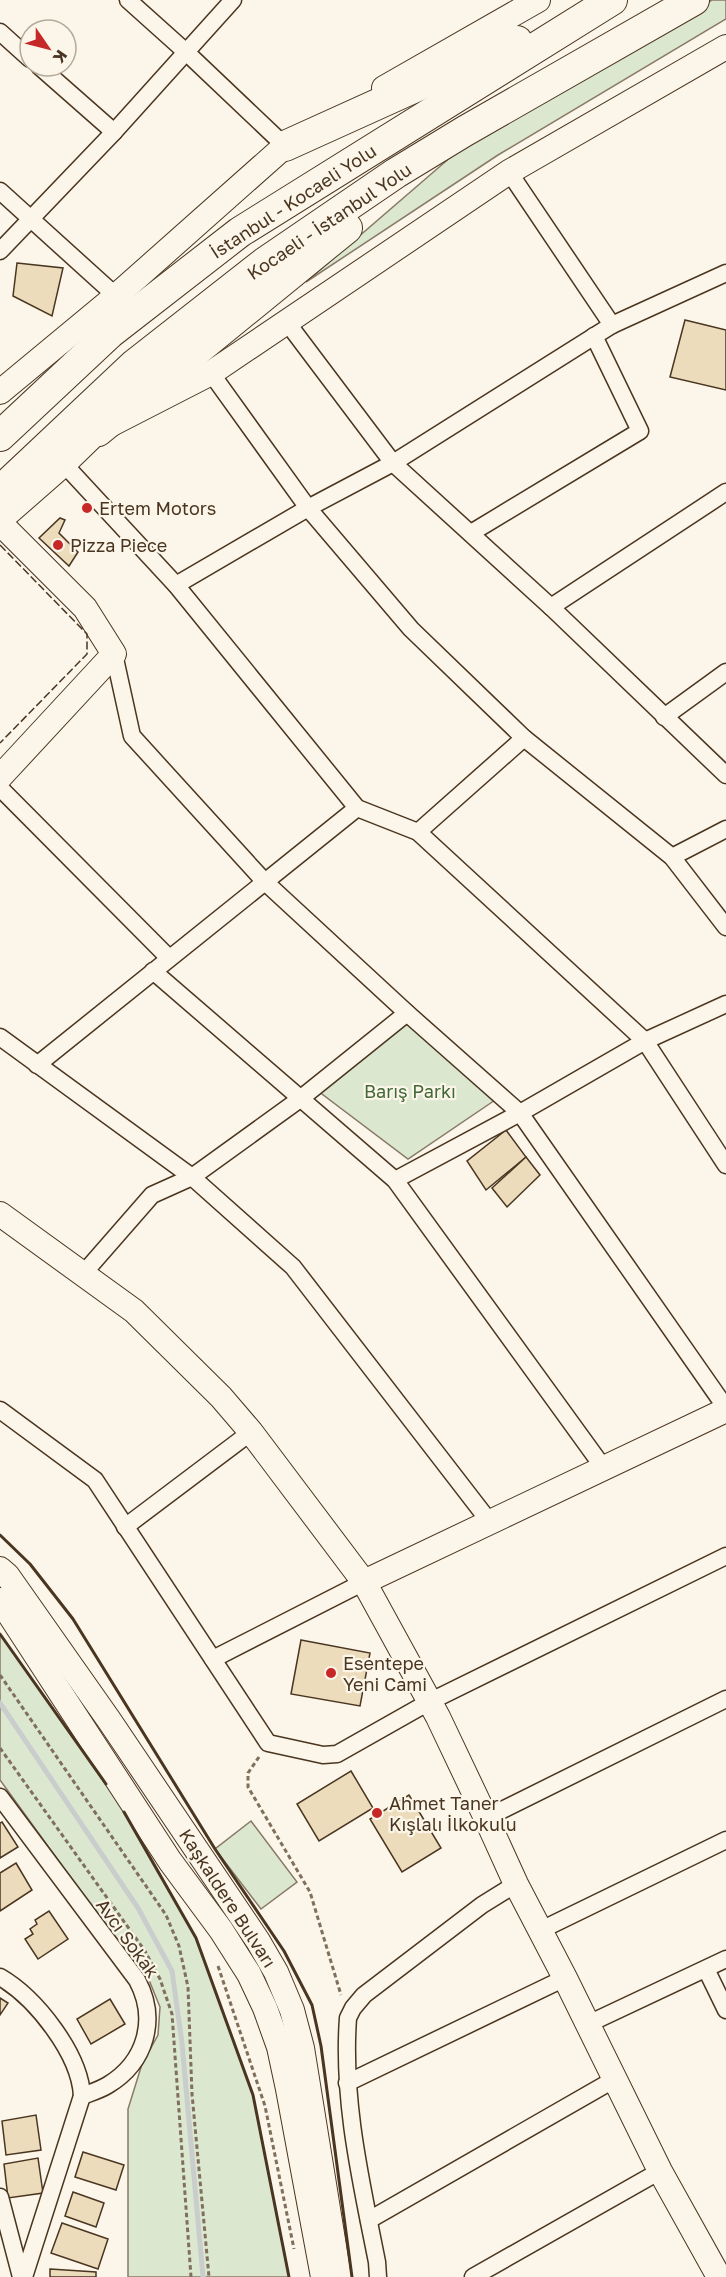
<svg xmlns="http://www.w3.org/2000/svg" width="726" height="2277" font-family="'Golos Text',sans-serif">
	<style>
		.green { fill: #dce7d0; stroke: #887966; stroke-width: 1.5 }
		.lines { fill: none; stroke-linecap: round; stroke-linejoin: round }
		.stream { stroke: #c9cecd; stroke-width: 5 }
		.building { fill: #ecdcbc; stroke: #4a3520; stroke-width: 1.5 }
		.street-casing { stroke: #4a3520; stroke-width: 19 }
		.secondary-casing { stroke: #4a3520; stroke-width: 26 }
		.highway-casing { stroke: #4a3520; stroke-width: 32 }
		.path { stroke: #7f6f5c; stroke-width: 3; stroke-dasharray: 4.5 3; stroke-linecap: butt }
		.street { stroke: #fbf6e9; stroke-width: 16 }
		.secondary { stroke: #fbf6e9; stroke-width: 24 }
		.highway { stroke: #fbf6e9; stroke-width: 30 }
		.fence { stroke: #4a3520; stroke-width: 1.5; stroke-dasharray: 8 3; stroke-linecap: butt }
		.wall { stroke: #4a3520; stroke-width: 3 }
		.poi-dot { fill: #c62828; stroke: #fbf6e9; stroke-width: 2 }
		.labels { text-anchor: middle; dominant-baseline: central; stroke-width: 4.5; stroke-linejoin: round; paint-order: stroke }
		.street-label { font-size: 18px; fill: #4a3520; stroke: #fbf6e9 }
		.poi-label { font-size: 18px; fill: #4a3520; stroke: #fbf6e9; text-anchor: start }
		.park-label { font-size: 18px; fill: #436837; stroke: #fbf6e9 }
	</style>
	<rect width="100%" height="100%" fill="#fbf6e9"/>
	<!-- green -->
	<g class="green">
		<polygon points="712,0 726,0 726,19 498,155 306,282 474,137"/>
		<polygon points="413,1018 501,1096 408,1159 318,1091"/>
		<polygon points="0,1634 108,1786 131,1823 196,1938 253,2095 289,2277 128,2277 128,2109 142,2064 158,2035 160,2007 149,1980 105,1925 0,1780"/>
		<polygon points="251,1821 297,1882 261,1909 215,1849"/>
	</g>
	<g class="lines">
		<!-- stream -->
		<polyline class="stream" points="0,1703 138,1908 172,1971 182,2043 203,2277"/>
	</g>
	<!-- building -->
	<g class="building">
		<polygon points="17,263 63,268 52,316 13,296"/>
		<polygon points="685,320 726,330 726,390 670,377"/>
		<polygon points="60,518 65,520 59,533 78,552 69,566 39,538"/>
		<polygon points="506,1130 526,1157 486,1190 467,1161"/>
		<polygon points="526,1157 540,1175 507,1207 492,1188"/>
		<polygon points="301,1640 370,1653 360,1706 291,1694"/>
		<polygon points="351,1771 373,1808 319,1841 297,1804"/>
		<polygon points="409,1795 441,1848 402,1872 370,1819"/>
		<polygon points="2,1822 18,1847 0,1858 0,1823"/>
		<polygon points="16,1863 32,1890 0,1911 0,1873"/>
		<polygon points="49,1911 68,1939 38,1959 25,1939 33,1934 30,1929 37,1924 35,1920"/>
		<polygon points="0,1998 8,2003 0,2015"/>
		<polygon points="110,1999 125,2024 91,2044 77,2019"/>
		<polygon points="36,2115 41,2150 6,2155 2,2121"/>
		<polygon points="83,2152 124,2165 116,2190 75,2177"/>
		<polygon points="38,2158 43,2193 8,2198 4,2164"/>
		<polygon points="73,2192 104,2203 96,2227 65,2216"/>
		<polygon points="62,2223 108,2239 98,2269 51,2253"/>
		<polygon points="50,2269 96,2272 96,2277 50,2277"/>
	</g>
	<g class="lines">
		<defs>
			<g id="street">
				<polyline points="128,0 186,52 285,146"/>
				<polyline points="0,32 30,59"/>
				<polyline points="39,66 114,132"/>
				<polyline points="509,172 612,325"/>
				<polyline points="0,191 116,296"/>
				<polyline points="0,251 114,132 233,0"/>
				<polyline points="286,321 393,463 551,607 726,775"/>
				<polyline points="211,373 308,508 411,629 524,738 672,857 726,927"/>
				<polyline points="64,464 176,585 357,808 418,832 645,1041 726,1165"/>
				<polyline points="471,533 640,431 594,336"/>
				<polyline points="176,585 308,508 393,463 612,325 726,273"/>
				<polyline points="551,607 726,492"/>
				<polyline points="114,654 132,736 264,881 407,1013 520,1113 726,1408"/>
				<polyline points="664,717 726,672"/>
				<polyline points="0,788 169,958"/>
				<polyline points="418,832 524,738"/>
				<polyline points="672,857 726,829"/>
				<polyline points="153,971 395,1180 603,1467"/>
				<polyline points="0,1037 192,1177 293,1267 489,1521"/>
				<polyline points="37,1065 357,808"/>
				<polyline points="395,1180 520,1113 645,1041 726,1004"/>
				<polyline points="83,1274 152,1195 192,1177 300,1099 407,1013"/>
				<polyline points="0,1410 95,1480 268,1743 323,1755 337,1754 429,1702 726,1556"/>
				<polyline points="125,1527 251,1432"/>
				<polyline points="213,1659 364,1582"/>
				<path d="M0 1797 137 1980C158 2019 146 2062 108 2085 100 2090 90 2093 82 2096"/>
				<polyline points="486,1818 726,1699"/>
				<polyline points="541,1930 726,1840"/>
				<polyline points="706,1969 726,2010"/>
				<path d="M0 1977C36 1998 80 2054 82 2096L24 2277"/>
				<polyline points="588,2024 726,1959"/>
				<polyline points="347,2083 565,1978"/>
				<polyline points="0,2197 21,2277"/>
				<polyline points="369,2220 615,2079"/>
				<path d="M378 2277 377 2262C361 2181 342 2101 348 2018L353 2008 364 1995 482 1905 516 1884"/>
				<polyline points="473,2277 660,2171"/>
			</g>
			<g id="secondary">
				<polyline points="384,88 538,0"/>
				<polyline points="0,392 116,296 285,146 300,137"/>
				<polyline points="0,520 64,464 98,431 211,373 509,172 726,47"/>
				<polyline points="0,523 85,608 114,654 0,777"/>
				<polyline points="0,1214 134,1311 221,1397 251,1432 364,1582 438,1717 486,1818 516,1884 565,1978 660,2171 719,2277"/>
				<polyline points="0,1569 7,1575 109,1720 258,1941 276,1972 292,2010 302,2048 339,2277"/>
				<polyline points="364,1582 726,1410"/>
				<polyline points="0,1600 170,1861 221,1930 249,1974 265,2008 279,2047 288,2089 323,2277"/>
			</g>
			<g id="highway">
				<polyline points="285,146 517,41"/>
				<polyline points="98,431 347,228"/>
				<polyline points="0,436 110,333 240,232 612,0"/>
				<polyline points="0,491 135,364 264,263 396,173 465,131 694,0"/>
			</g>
		</defs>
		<!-- street casing -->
		<use href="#street" class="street-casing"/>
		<!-- secondary casing -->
		<use href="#secondary" class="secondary-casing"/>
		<!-- highway casing -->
		<use href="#highway" class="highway-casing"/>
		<!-- path -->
		<g class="path">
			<polyline points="0,1675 166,1915 179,1946 188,1987 192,2094 209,2277"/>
			<polyline points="0,1748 145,1951 160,1979 172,2014 191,2277"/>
			<polyline points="259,1757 248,1773 248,1787 310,1892 341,1995"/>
			<polyline points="218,1966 265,2106 294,2249"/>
		</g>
		<!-- street -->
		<use href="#street" class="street"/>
		<!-- secondary -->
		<use href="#secondary" class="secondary"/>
		<!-- highway -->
		<use href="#highway" class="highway"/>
		<!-- fence -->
		<polyline class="fence" points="0,545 87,634 87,654 0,743"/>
		<!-- wall -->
		<g class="wall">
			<polyline points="0,1535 30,1564 73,1619 215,1849 284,1951 312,2005 321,2046 352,2277"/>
			<polyline points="0,1634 106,1784"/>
			<polyline points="124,1812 196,1938 253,2095 289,2277"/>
		</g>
	</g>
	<!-- markers -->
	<g class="poi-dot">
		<circle cx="87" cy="508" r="6"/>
		<circle cx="58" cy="545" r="6"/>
		<circle cx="331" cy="1673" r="6"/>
		<circle cx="377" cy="1813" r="6"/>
	</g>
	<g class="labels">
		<!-- street labels -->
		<g class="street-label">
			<text transform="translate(293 201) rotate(-33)">İstanbul - Kocaeli Yolu</text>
			<text transform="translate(329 221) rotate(-34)">Kocaeli - İstanbul Yolu</text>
			<text transform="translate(228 1898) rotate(57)">Kaşkaldere Bulvarı</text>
			<text transform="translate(128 1938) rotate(54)">Avcı Sokak</text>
		</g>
		<!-- poi labels -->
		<g class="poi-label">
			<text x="99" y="508">Ertem Motors</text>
			<text x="70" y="545">Pizza Piece</text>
			<text x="343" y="1663">Esentepe<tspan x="343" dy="21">Yeni Cami</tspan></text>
			<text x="389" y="1803">Ahmet Taner<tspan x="389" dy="21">Kışlalı İlkokulu</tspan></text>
		</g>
		<!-- park labels -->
		<g class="park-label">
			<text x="410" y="1091">Barış Parkı</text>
		</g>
	</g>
	<!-- north arrow -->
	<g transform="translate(48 48) rotate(125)"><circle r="28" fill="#fbf6e9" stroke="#b4a999" stroke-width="1.5"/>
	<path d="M0-4.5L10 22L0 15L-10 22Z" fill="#c62828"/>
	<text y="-9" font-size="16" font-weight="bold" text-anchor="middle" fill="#4a3520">K</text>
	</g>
</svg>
